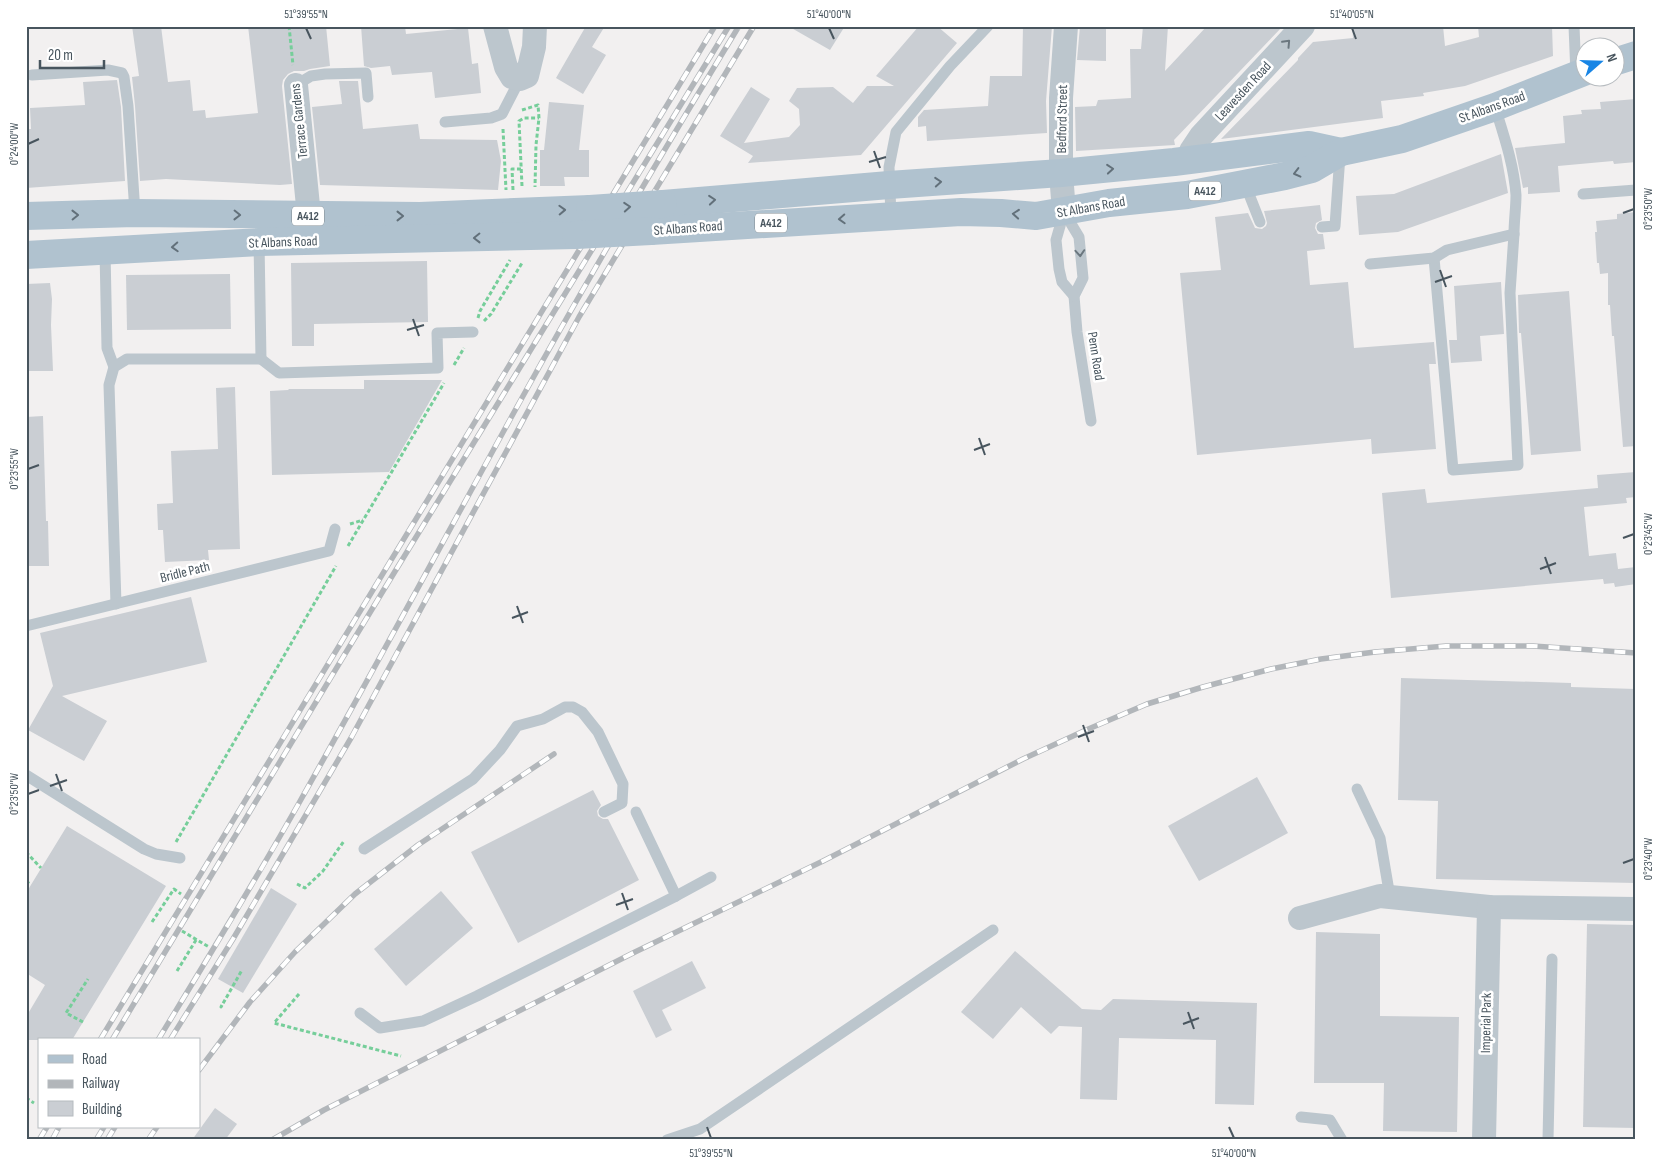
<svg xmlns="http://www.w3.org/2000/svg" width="1662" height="1166" font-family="'Sofia Sans Condensed',sans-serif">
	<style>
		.building { fill: #caced3 }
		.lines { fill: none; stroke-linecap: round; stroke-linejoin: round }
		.path { stroke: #76ce9a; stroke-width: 3; stroke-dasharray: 4 2.5; stroke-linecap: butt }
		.lane { stroke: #bcc6cd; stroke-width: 11 }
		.street { stroke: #bcc6cd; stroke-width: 24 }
		.primary { stroke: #b0c2cf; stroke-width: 28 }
		.rail-casing { stroke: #b2b6ba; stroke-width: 5.5 }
		.rail { stroke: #fff; stroke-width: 4; stroke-dasharray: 11; stroke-linecap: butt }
		.primary-bridge { stroke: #b0c2cf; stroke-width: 28 }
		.oneway { stroke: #6b777f }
		.oneway2 { stroke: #62707a }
		.ticks { fill: none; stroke: #48555e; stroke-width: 2 }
		.labels { text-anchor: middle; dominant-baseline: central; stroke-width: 5; stroke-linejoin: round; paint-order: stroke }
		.shield { fill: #fff; stroke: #7f888e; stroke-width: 1 }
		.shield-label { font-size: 12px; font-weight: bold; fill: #48555e }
		.street-label { font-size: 14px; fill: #48555e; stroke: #fff }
		.neatline { fill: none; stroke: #48555e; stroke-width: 2 }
		.ticks-label { font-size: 12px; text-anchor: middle; fill: #48555e }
	</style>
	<rect width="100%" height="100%" fill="#f2f0f0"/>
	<!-- building -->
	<g class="building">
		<polygon points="132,26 161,26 168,82 190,80 193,111 205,110 206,118 258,113 248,26 326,26 330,66 310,69 304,71 294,71 288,74 283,80 282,86 292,184 280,185 166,179 140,181 135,106 132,77 139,76"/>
		<polygon points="361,26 405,26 406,34 468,28 472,64 478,63 481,93 435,98 432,72 392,75 390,66 371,68 364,66"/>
		<polygon points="586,26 605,26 592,47 606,55 583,94 556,78"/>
		<polygon points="788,26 845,26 830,50"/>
		<polygon points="919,26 937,26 957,43 861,155 748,163 753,156 720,136 751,87 770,99 744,143 789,137 800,125 799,109 789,101 797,88 833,87 853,103 867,86 894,86 876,76"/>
		<polygon points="1023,26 1052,26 1046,101 1047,133 927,141 926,126 918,127 918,117 924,110 988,106 990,76 1022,76"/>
		<polygon points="1080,26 1106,26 1106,61 1077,60"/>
		<polygon points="1143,26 1168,26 1165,71 1207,26 1283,26 1174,140 1175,145 1076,151 1075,107 1096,106 1098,100 1131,98 1130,49 1141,49"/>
		<polygon points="1352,26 1443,26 1445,46 1479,37 1478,26 1552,26 1553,56 1465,86 1423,93 1424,96 1381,101 1383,118 1221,139 1298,60 1298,58 1313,42 1353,38"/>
		<polygon points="117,80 121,107 125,181 26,188 26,129 31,129 30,108 85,105 83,82"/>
		<polygon points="339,81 358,81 363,129 418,124 420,139 497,140 501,161 498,190 320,185 312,107 342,104"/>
		<polygon points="1636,99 1636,162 1614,164 1613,161 1558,166 1560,192 1528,194 1528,187 1523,188 1515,148 1565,143 1563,116 1582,114 1581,110 1601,109 1600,102"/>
		<polygon points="549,102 584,105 579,150 589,150 589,177 564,177 565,186 540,186 540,150 544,150"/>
		<polygon points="1501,154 1508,193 1398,232 1359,235 1356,196 1394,194"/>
		<polygon points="1320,205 1322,220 1316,223 1315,228 1318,234 1323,234 1325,249 1307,251 1310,285 1348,282 1354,348 1434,342 1436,364 1429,364 1436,449 1372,454 1371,439 1197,455 1180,273 1221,270 1215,217 1248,213 1255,228 1262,229 1266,226 1267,223 1264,211"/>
		<polygon points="1636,212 1636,446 1623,447 1614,336 1612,336 1610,305 1608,305 1608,273 1600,274 1599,263 1597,263 1595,232 1597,232 1596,221 1617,219 1617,214"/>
		<polygon points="427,261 428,322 314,324 314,346 292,346 291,263"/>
		<polygon points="230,274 231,329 127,330 126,275"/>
		<polygon points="1501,282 1504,334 1480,336 1482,361 1451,363 1449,340 1457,340 1454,286"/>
		<polygon points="50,283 52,299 51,325 53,371 26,371 26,284"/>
		<polygon points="1569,291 1581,451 1531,455 1521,333 1519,333 1518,295"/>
		<polygon points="364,380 442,380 389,472 272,475 270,391 288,390 289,389 364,389"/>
		<polygon points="235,387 240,549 208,550 209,560 165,562 163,530 158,530 157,504 173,503 171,451 218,449 216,388"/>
		<polygon points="43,416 46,521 48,521 49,566 26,566 26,417"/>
		<polygon points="1636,472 1636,497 1626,498 1627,503 1584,507 1589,556 1616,553 1618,569 1636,567 1636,584 1615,587 1614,583 1604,584 1603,579 1391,598 1382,493 1425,489 1427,503 1598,488 1597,475"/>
		<polygon points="191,597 207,662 62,696 107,721 84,761 28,730 53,686 40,633"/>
		<polygon points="1401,678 1571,683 1571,687 1636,689 1636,883 1436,879 1438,801 1398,800"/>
		<polygon points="1257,777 1288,833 1199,881 1168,826"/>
		<polygon points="593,790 601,805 597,811 598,816 603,819 608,819 639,880 518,943 471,852"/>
		<polygon points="67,826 166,886 72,1040 26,1040 26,1017 45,985 26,973 26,893"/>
		<polygon points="271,888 297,904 243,993 218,979"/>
		<polygon points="441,891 473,928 406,986 374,949"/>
		<polygon points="1587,924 1636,925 1636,1128 1583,1127"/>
		<polygon points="1316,932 1380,934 1380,1016 1459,1017 1457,1132 1383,1131 1384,1083 1314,1083"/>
		<polygon points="1015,951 1082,1009 1101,1010 1113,999 1257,1003 1254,1105 1215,1104 1216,1040 1119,1038 1117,1100 1080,1099 1082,1027 1059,1026 1051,1034 1021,1007 993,1039 961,1012"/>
		<polygon points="692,961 706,988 662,1010 672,1030 656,1038 633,991"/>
		<polygon points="215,1108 237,1124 225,1140 192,1140"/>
	</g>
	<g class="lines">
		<!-- path -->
		<g class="path">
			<polyline points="289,26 293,65"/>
			<polyline points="522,110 538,105 539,118 536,145 535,187"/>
			<polyline points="503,129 506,190"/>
			<polyline points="522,186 519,121 524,118 539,118"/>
			<polyline points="513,190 512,169 521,169"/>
			<polyline points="478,318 480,311 510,260"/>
			<polyline points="484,321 491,314 522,263"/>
			<polyline points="454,365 464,348"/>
			<polyline points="350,524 363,520"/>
			<polyline points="348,546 444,383"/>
			<polyline points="176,842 336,566"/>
			<polyline points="26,852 41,868"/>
			<polyline points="26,881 31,885"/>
			<polyline points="297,884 305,888 323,871 344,841"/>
			<polyline points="152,922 174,889 181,894"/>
			<polyline points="182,931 209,947"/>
			<polyline points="177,971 196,940"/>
			<polyline points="299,994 274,1023 401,1056"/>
			<polyline points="222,1005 221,1007 242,970"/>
			<polyline points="83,1022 66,1013 88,979"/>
			<polyline points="26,1098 34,1103"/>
		</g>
		<!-- lane -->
		<g class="lane">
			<polyline points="1574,26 1576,75"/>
			<polyline points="32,75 108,70 122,73 124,77 128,106 135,213"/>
			<polyline points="296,85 311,76 325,74 366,73 368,97"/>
			<polyline points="445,122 491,118 502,114 520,79"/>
			<polyline points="1245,184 1260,222"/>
			<polyline points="1583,194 1636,190"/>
			<polyline points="1064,212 1079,237 1083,278 1074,296 1077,332 1091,421"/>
			<polyline points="1064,212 1056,240 1059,269 1062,282 1074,296"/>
			<polyline points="891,216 889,167 896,132 950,66 988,26"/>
			<polyline points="1322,227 1335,226 1340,155"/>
			<polyline points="259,242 261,359"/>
			<polyline points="105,251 107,348 114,367"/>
			<polyline points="1434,258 1453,470 1518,465 1510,293 1514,234"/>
			<path d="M1370 264 1434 258 1447 250 1514 234C1514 221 1516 208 1516 195 1514 165 1504 136 1495 107"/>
			<polyline points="116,604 109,385 114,367 127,359 261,359 279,373 438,368 437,333 473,332"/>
			<polyline points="26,626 329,551 335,529"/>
			<polyline points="26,775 144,849 156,854 180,858"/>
			<polyline points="1357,789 1380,838 1390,897"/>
			<polyline points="636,812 676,896"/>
			<polyline points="364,849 473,779 500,750 517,726 543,719 565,707 573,707 582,712 598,732 623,784 622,803 604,812"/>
			<polyline points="360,1013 380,1028 423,1021 477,996 676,896 711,877"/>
			<polyline points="1301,1117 1330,1120 1342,1140"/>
			<polyline points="667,1140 700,1129 993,930"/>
			<polyline points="1548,1140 1552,959"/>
		</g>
		<!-- street -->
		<g class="street">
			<polyline points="495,26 506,67 512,77 520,79 527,76 534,47 535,26"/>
			<polyline points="296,85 309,216"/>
			<polyline points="1192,160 1191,151 1201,136 1303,26"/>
			<polyline points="1064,212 1061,173 1061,98 1066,26"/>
			<polyline points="1300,918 1380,896 1489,907 1636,909"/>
			<polyline points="1484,1140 1489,907"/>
		</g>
		<!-- primary -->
		<g class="primary">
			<polyline points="1614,62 1636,55"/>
			<polyline points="663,204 889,185 1061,173 1174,162 1309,145 1341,152"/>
			<polyline points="26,216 135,213 420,216 590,209"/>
			<polyline points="651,231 961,212 1001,213 1036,216 1109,203 1187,195 1285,176 1312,169 1341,152 1402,139 1495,107 1584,72"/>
			<polyline points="26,255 259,242 576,235"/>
		</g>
		<defs>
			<g id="rail">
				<polyline points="100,1040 715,26"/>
				<polyline points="112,1040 383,591 729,26"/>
				<path d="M158 1040C206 961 254 883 299 803 375 668 448 532 523 396 592 271 665 148 739 26"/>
				<polyline points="170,1040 233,939 351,738 579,317 754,26"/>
				<polyline points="199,1070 250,1002 295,952 355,894 418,845 554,754"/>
				<polyline points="39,1140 47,1127"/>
				<polyline points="52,1140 59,1127"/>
				<polyline points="96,1140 104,1127"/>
				<polyline points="107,1140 115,1127"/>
				<polyline points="148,1140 157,1127"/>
				<polyline points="272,1140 324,1110 635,952 823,861 1023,759 1086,730 1147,704 1203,687 1271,669 1321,659 1375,652 1446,646 1533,646 1636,653"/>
			</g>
		</defs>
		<!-- rail casing -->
		<use href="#rail" class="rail-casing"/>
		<!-- rail -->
		<use href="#rail" class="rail"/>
		<!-- primary-bridge -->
		<g class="primary-bridge">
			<polyline points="590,209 663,204"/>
			<polyline points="576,235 651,231"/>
		</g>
	</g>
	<!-- one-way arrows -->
	<defs><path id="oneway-chevron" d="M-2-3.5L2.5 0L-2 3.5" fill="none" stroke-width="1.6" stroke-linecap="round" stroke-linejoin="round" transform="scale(1.25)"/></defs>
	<g class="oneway">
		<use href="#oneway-chevron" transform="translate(1287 43) rotate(-47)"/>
		<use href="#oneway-chevron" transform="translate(1080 253) rotate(86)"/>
	</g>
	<g class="oneway2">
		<use href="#oneway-chevron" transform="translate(1110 169) rotate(-5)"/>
		<use href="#oneway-chevron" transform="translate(1297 173) rotate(166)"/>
		<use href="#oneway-chevron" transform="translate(938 182) rotate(-4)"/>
		<use href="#oneway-chevron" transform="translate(712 200) rotate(-5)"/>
		<use href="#oneway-chevron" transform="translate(627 207) rotate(-4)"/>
		<use href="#oneway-chevron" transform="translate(562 210) rotate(-2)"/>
		<use href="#oneway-chevron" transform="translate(1016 214) rotate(-175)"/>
		<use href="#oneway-chevron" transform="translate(75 215) rotate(-1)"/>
		<use href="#oneway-chevron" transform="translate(237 215) rotate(1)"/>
		<use href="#oneway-chevron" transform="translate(400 216)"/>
		<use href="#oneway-chevron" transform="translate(842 219) rotate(177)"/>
		<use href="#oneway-chevron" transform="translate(477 238) rotate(179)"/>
		<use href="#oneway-chevron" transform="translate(175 247) rotate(177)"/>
	</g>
	<!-- ticks -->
	<path class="ticks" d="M306 28 311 39M829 28 834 39M1352 28 1356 39M28 144 39 139M874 151 880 168M869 162 886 157M1623 213 1634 209M1440 270 1446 287M1435 282 1452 276M413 319 419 336M407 330 424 325M979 438 985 455M974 450 990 444M28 469 39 465M1623 538 1634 534M1545 557 1551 574M1540 569 1556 563M517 606 523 623M512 618 528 612M1083 725 1089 742M1078 737 1094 731M56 774 62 791M50 786 67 780M28 794 39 790M1623 863 1634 859M622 893 628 910M616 905 633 899M1188 1012 1194 1029M1183 1024 1199 1018M707 1127 711 1138M1229 1127 1234 1138"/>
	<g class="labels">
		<!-- shield labels -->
		<g class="shield">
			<rect x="1189" y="181.5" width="32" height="19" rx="4"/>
			<rect x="292" y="206.5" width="32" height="19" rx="4"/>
			<rect x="755" y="213.5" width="32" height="19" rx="4"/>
		</g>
		<g class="shield-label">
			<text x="1205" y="191">A412</text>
			<text x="308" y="216">A412</text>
			<text x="771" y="223">A412</text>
		</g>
		<!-- street labels -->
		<g class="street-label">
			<text transform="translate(1243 91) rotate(-47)">Leavesden Road</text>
			<text transform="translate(1492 107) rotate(-20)">St Albans Road</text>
			<text transform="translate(1062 119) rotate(-89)">Bedford Street</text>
			<text transform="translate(299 121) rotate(-96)">Terrace Gardens</text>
			<text transform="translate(1091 207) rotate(-10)">St Albans Road</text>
			<text transform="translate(688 228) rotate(-4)">St Albans Road</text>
			<text transform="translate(283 242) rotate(-2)">St Albans Road</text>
			<text transform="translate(1096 356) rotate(81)">Penn Road</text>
			<text transform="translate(185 572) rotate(-14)">Bridle Path</text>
			<text transform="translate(1486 1023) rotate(-89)">Imperial Park</text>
		</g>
	</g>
	<!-- border -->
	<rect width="1662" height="1166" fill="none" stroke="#ffffff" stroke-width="55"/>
	<!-- legend -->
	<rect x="38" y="1038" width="162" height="90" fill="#ffffff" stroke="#b6bbbf"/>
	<rect x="48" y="1055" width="25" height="8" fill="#b0c2cf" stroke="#b6bbbf"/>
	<text x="82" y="1064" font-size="15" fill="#48555e">Road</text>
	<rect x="48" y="1080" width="25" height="8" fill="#b2b6ba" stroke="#b6bbbf"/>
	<text x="82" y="1088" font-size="15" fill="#48555e">Railway</text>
	<rect x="48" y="1101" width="25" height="15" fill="#caced3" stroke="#b6bbbf"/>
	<text x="82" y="1114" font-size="15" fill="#48555e">Building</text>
	<!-- north arrow -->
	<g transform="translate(1600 62) rotate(70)"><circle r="24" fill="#ffffff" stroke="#b6bbbf"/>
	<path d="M0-4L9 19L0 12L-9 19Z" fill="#1885e5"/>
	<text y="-8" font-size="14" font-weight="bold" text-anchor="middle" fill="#48555e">N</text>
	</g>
	<!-- scale -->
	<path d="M40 60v8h64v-8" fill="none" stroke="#48555e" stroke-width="2.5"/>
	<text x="48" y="60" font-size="15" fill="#48555e" stroke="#ffffff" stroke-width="4" paint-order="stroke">20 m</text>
	<rect x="28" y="28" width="1606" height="1110" class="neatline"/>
	<g class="ticks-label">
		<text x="306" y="18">51°39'55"N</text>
		<text x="829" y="18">51°40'00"N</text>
		<text x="1352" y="18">51°40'05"N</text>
		<text transform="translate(14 144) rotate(-90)" y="4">0°24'00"W</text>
		<text transform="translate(1648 209) rotate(-90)" y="4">0°23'50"W</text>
		<text transform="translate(14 469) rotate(-90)" y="4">0°23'55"W</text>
		<text transform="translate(1648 534) rotate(-90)" y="4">0°23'45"W</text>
		<text transform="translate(14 794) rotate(-90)" y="4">0°23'50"W</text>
		<text transform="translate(1648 859) rotate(-90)" y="4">0°23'40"W</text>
		<text x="711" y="1157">51°39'55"N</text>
		<text x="1234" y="1157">51°40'00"N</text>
	</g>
</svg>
